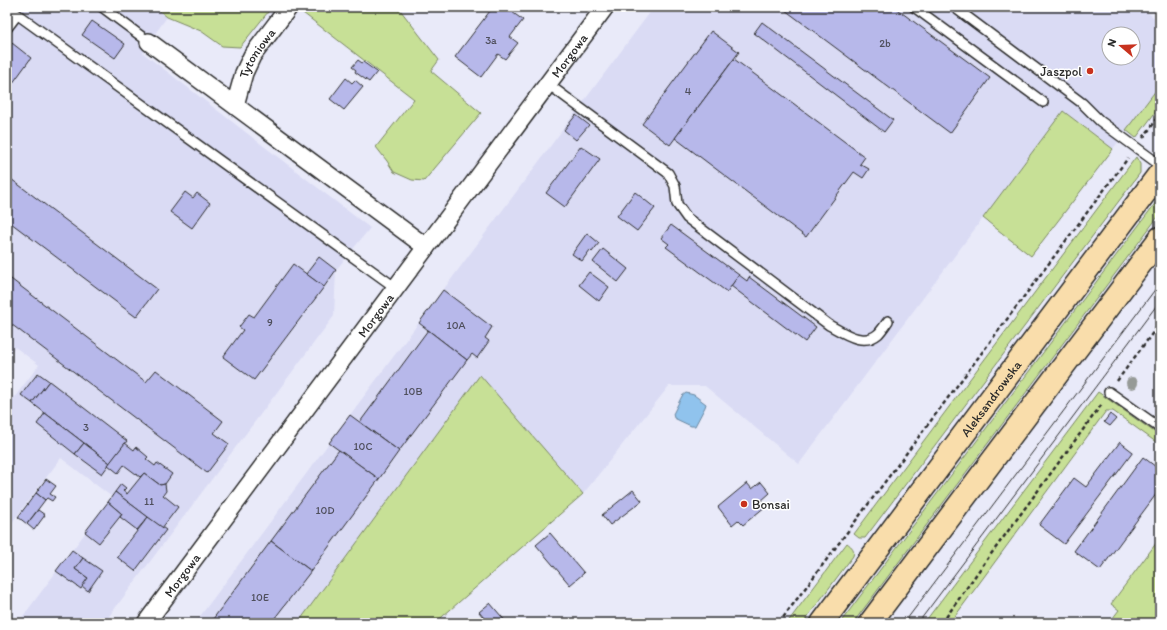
<svg xmlns="http://www.w3.org/2000/svg" width="1167" height="630" font-family="Itim,sans-serif">
	<style>
		.built { fill: #dadbf4; fill-rule: evenodd }
		.green { fill: #c7e096; stroke: #798660 }
		.water { fill: #90c3ed; stroke: #68869f }
		.building { fill: #b7b8ea; stroke: #2b2b2b }
		.lines { fill: none; stroke-linecap: round; stroke-linejoin: round }
		.lane-casing { stroke: #2b2b2b; stroke-width: 12 }
		.street-casing { stroke: #2b2b2b; stroke-width: 20 }
		.primary-casing { stroke: #2b2b2b; stroke-width: 25 }
		.path { stroke: #2b2b2b; stroke-width: 2.5; stroke-dasharray: 4 3; stroke-linecap: butt }
		.lane { stroke: #fff; stroke-width: 9 }
		.street { stroke: #fff; stroke-width: 17 }
		.primary { stroke: #f9ddab; stroke-width: 22 }
		.tram { stroke: #2b2b2b; stroke-width: 1 }
		.tree { fill: #969a97 }
		.poi-dot { fill: #c8321e; stroke: #fff; stroke-width: 1.5 }
		.labels { text-anchor: middle; dominant-baseline: central; stroke-width: 3; stroke-linejoin: round; paint-order: stroke }
		.number-label { font-size: 11px; fill: #4e4e5b }
		.street-label { font-size: 13px; fill: #2b2b2b; stroke: #fff }
		.poi-label { font-size: 13px; fill: #2b2b2b; stroke: #fff; text-anchor: end }
	</style>
	<rect width="100%" height="100%" fill="#e9eaf9"/>
	<filter id="ink" filterUnits="userSpaceOnUse"><feTurbulence type="fractalNoise" baseFrequency=".025" numOctaves="2"/><feDisplacementMap in="SourceGraphic" scale="8" xChannelSelector="R" yChannelSelector="G"/><feConvolveMatrix kernelMatrix="1 2 1 2 8 2 1 2 1" color-interpolation-filters="sRGB"/></filter>
	<g filter="url(#ink)">
		<!-- built -->
		<g class="built">
			<polygon points="7,7 155,7 167,17 149,42 143,53 370,228 336,270 334,316 104,623 24,623 21,619 112,497 61,458 7,529 7,407 39,365 15,347 7,356"/>
			<path d="M654 7H1140L1160 22V85L1113 149 1063 111 799 464 705 386H669L583 494 480 376 298 623H195ZM1109 34H1133V58H1109Z"/>
		</g>
		<!-- green -->
		<g class="green">
			<polygon points="155,7 272,7 240,47 222,46 201,31 167,17"/>
			<polygon points="307,7 392,7 401,11 439,60 431,71 481,113 424,181 412,180 394,172 387,161 376,147 414,99 303,13"/>
			<polygon points="1160,85 1160,106 1136,138 1126,130"/>
			<polygon points="1063,111 1113,149 1031,256 983,218"/>
			<polygon points="1136,157 1140,164 1140,173 865,538 859,538 854,534"/>
			<polygon points="1160,197 1160,214 853,623 840,623"/>
			<polygon points="480,375 583,494 435,623 298,623"/>
			<polygon points="1098,392 1160,436 1160,445 1113,411 1106,411 950,623 924,623"/>
			<polygon points="1160,538 1160,623 1109,623 1119,610 1111,604"/>
			<path d="M847 543C852 547 855 549 853 556L803 623H787Z"/>
		</g>
		<!-- water -->
		<polygon class="water" points="686,393 694,395 706,404 705,407 695,426 691,426 674,418 673,414 682,396"/>
		<!-- building -->
		<g class="building">
			<polygon points="493,7 505,7 523,20 510,37 518,43 505,59 498,54 481,77 455,57"/>
			<polygon points="781,7 894,7 990,78 950,133"/>
			<polygon points="92,21 125,44 115,58 82,35"/>
			<polygon points="762,22 893,120 884,132 754,33"/>
			<polygon points="711,31 739,52 670,145 642,124"/>
			<polygon points="12,43 31,58 7,91 7,50"/>
			<polygon points="734,59 865,157 860,164 869,169 863,178 854,172 806,237 675,138"/>
			<polygon points="358,60 362,63 363,62 377,72 369,82 355,72 356,70 352,67"/>
			<polygon points="346,78 352,83 355,80 363,87 344,110 330,99"/>
			<polygon points="576,115 589,125 576,140 564,130"/>
			<polygon points="581,146 600,159 565,207 546,193"/>
			<polygon points="7,176 157,289 136,317 7,220"/>
			<polygon points="185,192 193,198 197,193 210,203 192,228 170,212"/>
			<polygon points="635,192 655,208 637,231 617,216"/>
			<polygon points="671,225 739,275 727,292 666,247 669,244 661,238"/>
			<polygon points="587,233 599,243 592,252 590,250 582,261 572,254"/>
			<polygon points="603,249 628,269 618,282 593,262"/>
			<polygon points="319,257 336,270 324,287 306,274"/>
			<polygon points="293,264 324,287 254,380 223,357 243,330 239,327 249,314 254,317"/>
			<polygon points="589,272 609,287 599,301 579,285"/>
			<polygon points="739,275 747,281 749,277 816,327 805,342 731,286"/>
			<polygon points="7,276 146,382 156,370 223,421 214,433 229,444 207,473 7,321"/>
			<polygon points="443,290 492,327 485,338 489,341 477,358 472,354 467,360 419,323"/>
			<polygon points="428,330 467,360 399,451 360,422"/>
			<polygon points="38,373 49,381 32,403 21,395"/>
			<polygon points="49,381 127,441 110,463 32,403"/>
			<polygon points="45,413 84,443 75,454 37,424"/>
			<polygon points="1110,414 1116,419 1110,426 1104,422"/>
			<polygon points="350,415 399,451 379,479 329,443"/>
			<polygon points="1120,442 1133,452 1064,544 1039,525 1074,478 1086,487"/>
			<polygon points="84,443 110,463 102,474 75,454"/>
			<polygon points="125,443 134,450 136,447 148,457 146,459 155,466 157,463 172,474 165,484 160,485 144,473 140,477 124,465 118,473 108,465"/>
			<polygon points="339,450 379,479 311,571 271,541"/>
			<polygon points="1143,457 1160,470 1160,489 1100,570 1074,551"/>
			<polygon points="144,473 160,485 165,484 166,491 163,495 178,507 162,528 115,492 121,484 126,488 123,491 127,494"/>
			<polygon points="46,479 56,486 50,494 55,497 52,501 47,498 45,500 36,493"/>
			<polygon points="761,482 770,493 761,501 766,506 743,525 738,520 732,525 718,507 747,483 752,489"/>
			<polygon points="633,490 642,501 610,525 602,515"/>
			<polygon points="115,492 148,517 137,530 120,517 122,514 108,502"/>
			<polygon points="36,493 45,500 27,524 18,517"/>
			<polygon points="108,502 122,514 99,543 85,532"/>
			<polygon points="38,510 45,515 34,530 27,524"/>
			<polygon points="148,517 166,530 135,571 117,557"/>
			<polygon points="550,533 584,573 570,585 536,545"/>
			<polygon points="271,541 311,571 271,623 210,623"/>
			<polygon points="72,550 83,558 75,569 88,578 81,589 56,571"/>
			<polygon points="83,558 102,571 88,591 82,586 88,578 75,569"/>
			<polygon points="490,603 507,623 488,623 479,612"/>
		</g>
		<g class="lines">
			<defs>
				<g id="lane">
					<polyline points="7,7 396,288"/>
					<polyline points="102,7 149,42"/>
					<polyline points="914,7 1043,102"/>
					<polyline points="954,7 1082,103 1100,121 1160,165"/>
					<polyline points="7,28 17,15"/>
					<path d="M548 84 668 173 675 186 677 204 687 218 829 325C844 333 863 347 878 334 882 330 885 325 888 321"/>
					<polyline points="1109,392 1160,428"/>
				</g>
				<g id="street">
					<polyline points="149,42 426,247"/>
					<path id="s1" d="M235 105 244 73 252 56 289 7"/>
					<path id="s2" d="M146 623 605 7"/>
				</g>
				<g id="primary">
					<path id="s3" d="M822 623 1160 173"/>
					<polyline points="870,623 1160,238"/>
				</g>
			</defs>
			<!-- lane casing -->
			<use href="#lane" class="lane-casing"/>
			<!-- street casing -->
			<use href="#street" class="street-casing"/>
			<!-- primary casing -->
			<use href="#primary" class="primary-casing"/>
			<!-- path -->
			<g class="path">
				<polyline points="1143,138 1160,115"/>
				<polyline points="1117,381 1160,323"/>
				<polyline points="779,623 1128,158"/>
				<polyline points="942,623 980,569 1102,404"/>
			</g>
			<!-- lane -->
			<use href="#lane" class="lane"/>
			<!-- street -->
			<use href="#street" class="street"/>
			<!-- primary -->
			<use href="#primary" class="primary"/>
			<!-- tram -->
			<g class="tram">
				<polyline points="904,623 1160,283"/>
				<polyline points="918,623 1160,301"/>
			</g>
		</g>
		<!-- trees -->
		<circle class="tree" cx="1132" cy="383" r="6"/>
	</g>
	<!-- markers -->
	<g class="poi-dot">
		<circle cx="1090" cy="71" r="4"/>
		<circle cx="744" cy="504" r="4"/>
	</g>
	<g class="labels">
		<!-- number labels -->
		<g class="number-label">
			<text x="491" y="40">3a</text>
			<text x="885" y="43">2b</text>
			<text x="688" y="91">4</text>
			<text x="270" y="322">9</text>
			<text x="456" y="325">10A</text>
			<text x="413" y="391">10B</text>
			<text x="86" y="427">3</text>
			<text x="363" y="446">10C</text>
			<text x="149" y="501">11</text>
			<text x="325" y="510">10D</text>
			<text x="260" y="597">10E</text>
		</g>
		<!-- street labels -->
		<g class="street-label">
			<text stroke="none"><textPath href="#s1" startOffset="57">Tytoniowa</textPath></text>
			<text stroke="none"><textPath href="#s2" startOffset="708">Morgowa</textPath></text>
			<text stroke="none"><textPath href="#s2" startOffset="384">Morgowa</textPath></text>
			<text stroke="none"><textPath href="#s3" startOffset="281">Aleksandrowska</textPath></text>
			<text stroke="none"><textPath href="#s2" startOffset="60">Morgowa</textPath></text>
		</g>
		<!-- poi labels -->
		<g class="poi-label">
			<text x="1082" y="71">Jaszpol</text>
			<text x="752" y="504" text-anchor="start">Bonsai</text>
		</g>
	</g>
	<!-- margin -->
	<rect width="1167" height="630" fill="none" stroke="#fff" stroke-width="24"/>
	<rect x="12" y="12" width="1143" height="606" fill="none" stroke="#2b2b2b" stroke-width="1.5" filter="url(#ink)"/>
	<!-- north arrow -->
	<g transform="translate(1121 46) rotate(289)"><circle r="19" fill="#ffffff" stroke="#aaaaaa"/>
	<path d="M0-3L7 15L0 10L-7 15Z" fill="#c8321e"/>
	<text y="-6" font-size="11" font-weight="bold" text-anchor="middle" fill="#2b2b2b">N</text>
	</g>
</svg>
